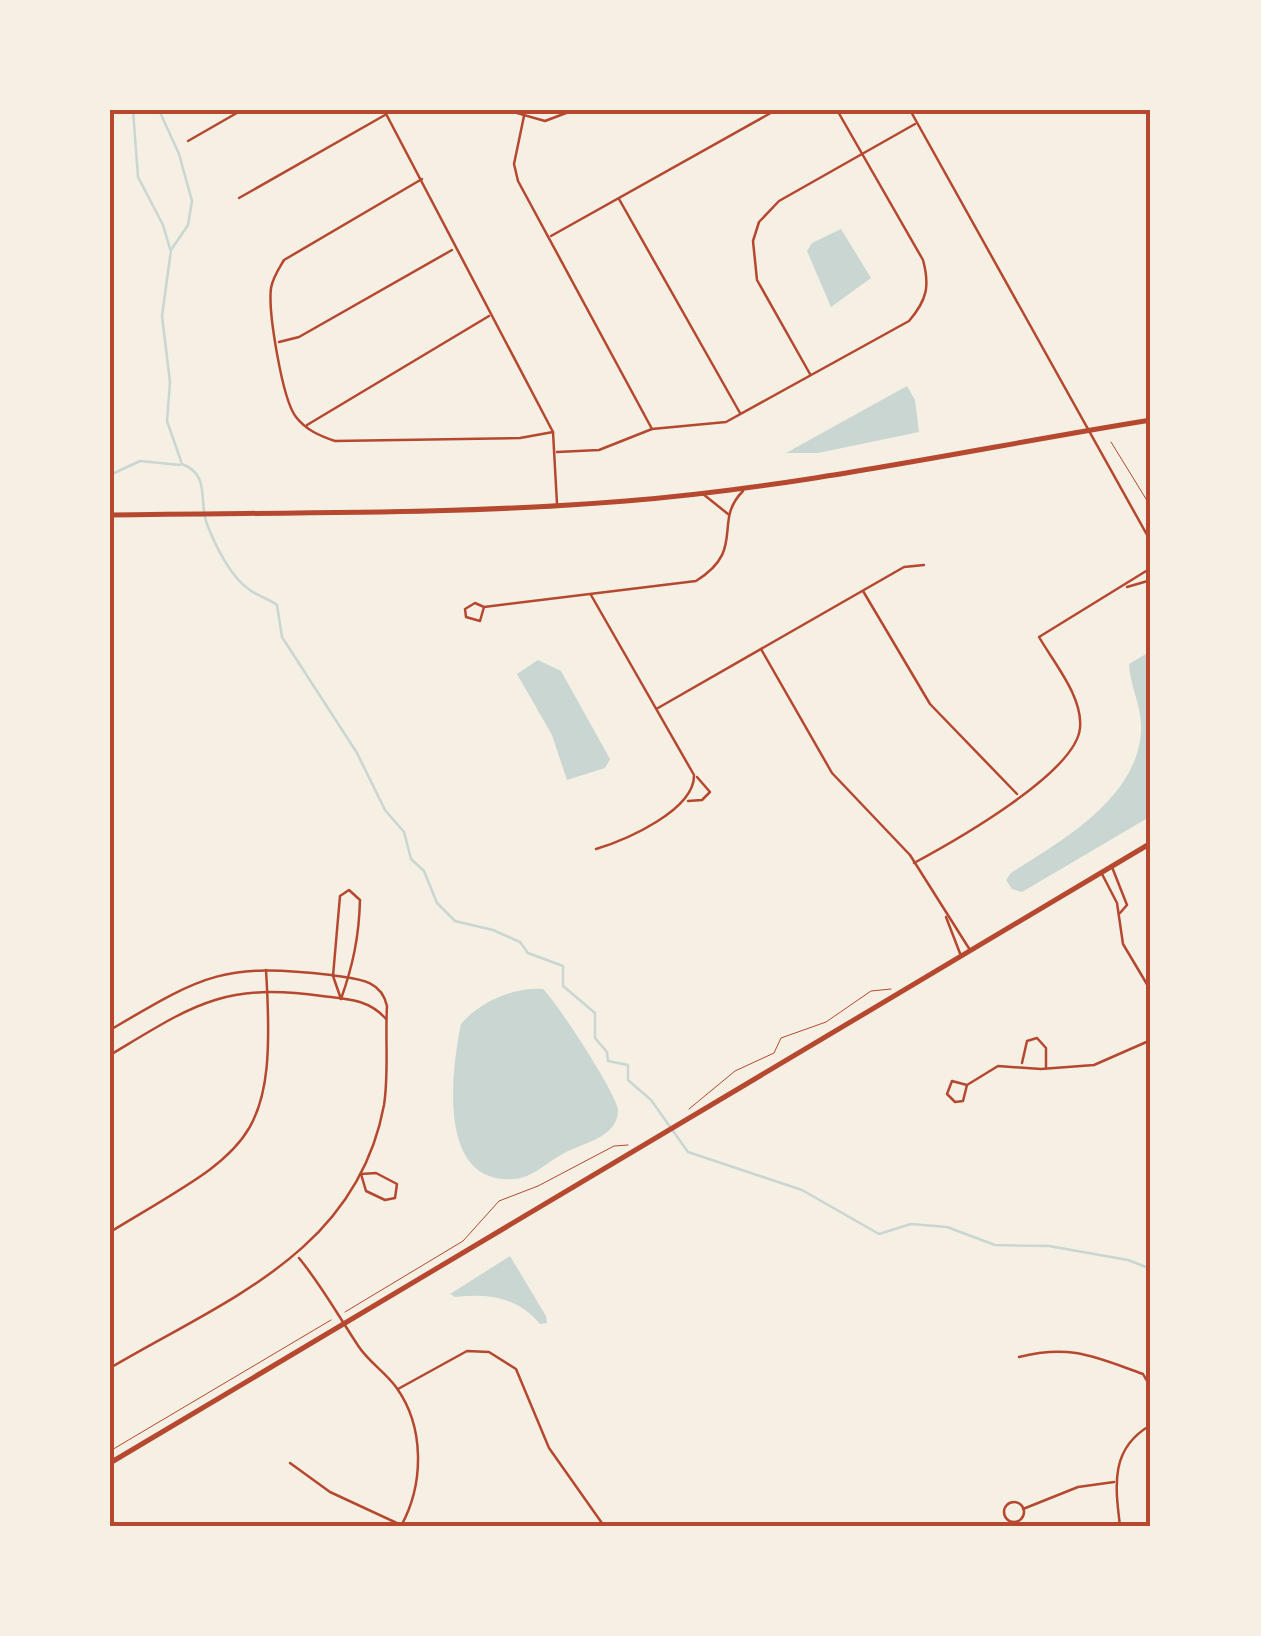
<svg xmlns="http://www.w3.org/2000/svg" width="1261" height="1636" font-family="'Fira Sans Condensed',sans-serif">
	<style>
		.water { fill: #c9d6d2 }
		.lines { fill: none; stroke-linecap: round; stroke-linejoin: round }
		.stream { stroke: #c9d6d2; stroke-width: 2.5 }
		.path { stroke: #b5482f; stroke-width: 1 }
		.minor { stroke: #b5482f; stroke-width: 2.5 }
		.secondary { stroke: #b5482f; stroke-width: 5 }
		.primary { stroke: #b5482f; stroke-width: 5 }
		.neatline { fill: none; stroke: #b5482f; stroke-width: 4 }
	</style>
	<rect width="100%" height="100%" fill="#f6efe4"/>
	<!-- water -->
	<g class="water">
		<polygon points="841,229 871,278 831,307 807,251 812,243"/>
		<polygon points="907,386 915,400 919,432 818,453 786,453"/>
		<path d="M1151 651V816L1022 892 1012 889 1006 880 1011 873C1061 841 1136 799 1141 733 1143 707 1130 688 1129 664Z"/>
		<polygon points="538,660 561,671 610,759 605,768 567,780 552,735 517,674"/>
		<path d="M543 989C556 1001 619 1097 618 1111 617 1139 580 1143 561 1155 546 1163 532 1178 514 1179 437 1185 451 1072 461 1024 480 1002 513 987 543 989Z"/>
		<path d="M510 1256 546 1316 547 1323 540 1324C518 1297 488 1293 455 1297L450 1294Z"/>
	</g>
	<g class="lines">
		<!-- stream -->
		<g class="stream">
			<polyline points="133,110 138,177 163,225 170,249"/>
			<path d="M159 110 179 154 192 201 188 225 171 250 162 316 170 382 167 421 182 464C211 475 198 500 207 524 215 545 231 578 250 590 258 596 269 599 277 605L282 637 357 753 385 810 404 832 411 859 424 871 437 903 455 921 493 930 520 942 528 953 563 966V986L595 1013V1038L607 1052 608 1061 628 1065V1080L651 1100 688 1152 802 1190 879 1234 911 1224 947 1227 995 1245 1049 1246 1128 1260 1151 1269"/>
			<polyline points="110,475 140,461 180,465"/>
		</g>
		<!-- path -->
		<g class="path">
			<polyline points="1111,442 1151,507"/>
			<polyline points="689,1109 735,1071 774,1053 781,1038 826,1022 871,991 891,989"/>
			<polyline points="345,1312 463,1241 499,1201 538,1186 614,1146 628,1145"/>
			<polyline points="110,1451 331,1320"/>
		</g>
		<!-- minor -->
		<g class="minor">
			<polyline points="384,110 553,432 557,504"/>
			<polyline points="506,110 545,121 574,110"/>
			<polyline points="910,110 1151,542"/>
			<polyline points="524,116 514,164 518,181 652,429"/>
			<polyline points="188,141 242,110"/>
			<path d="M422 179 284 260C278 270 273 277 271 288 268 311 282 399 296 417 306 430 320 436 335 441L520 438 553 432"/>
			<polyline points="239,198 385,115"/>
			<polyline points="619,199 740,413"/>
			<polyline points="551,236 776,110"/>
			<polyline points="279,342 299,337 452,250"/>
			<polyline points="810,374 757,280 753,241 759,222 779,201 915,124"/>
			<polyline points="307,425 489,316"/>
			<path d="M557 452 599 450 652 429 726 422 909 321C927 300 930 286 923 260L837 110"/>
			<polyline points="703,494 728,514"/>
			<polyline points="1127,587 1151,580"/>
			<polyline points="863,591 930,704 1017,794"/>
			<path d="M591 595 694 775C695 810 626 840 596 849"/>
			<path d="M484 607 480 621 466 617 465 609 475 603 484 607 696 581C747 549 712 522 743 491"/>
			<polyline points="761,649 832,773 910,855 970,950"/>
			<polyline points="658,708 904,567 924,565"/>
			<polyline points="688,801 702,800 710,792 697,777"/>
			<path d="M914 863C953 842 1076 773 1080 728 1083 697 1054 663 1039 637L1151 568"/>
			<polyline points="1112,867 1127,905 1120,913"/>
			<polyline points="1102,874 1117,903 1123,944 1151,991"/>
			<path d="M349 890 360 900C359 937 353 965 341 999L333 976 340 896Z"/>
			<polyline points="946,917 961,956"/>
			<path d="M110 1030C202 976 222 962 331 975 355 979 381 978 387 1006 385 1039 389 1073 384 1105 357 1252 225 1300 110 1368"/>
			<path d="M110 1055C192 1006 222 982 322 996 346 999 369 999 386 1019"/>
			<polyline points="1022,1063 1027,1041 1037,1038 1046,1048 1046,1067"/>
			<polyline points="967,1085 952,1081 947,1094 955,1102 963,1101 967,1085 998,1066 1041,1069 1094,1065 1151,1040"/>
			<polygon points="376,1173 397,1184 395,1198 385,1200 366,1191 361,1174"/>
			<path d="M110 1232C250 1147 277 1146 266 970"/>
			<path d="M299 1258C322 1286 339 1317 359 1347 369 1362 385 1372 396 1387 425 1427 424 1484 401 1526"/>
			<path d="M1019 1357C1071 1344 1095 1357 1143 1374L1151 1388"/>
			<polyline points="398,1389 467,1351 489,1352 516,1369 549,1448 604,1526"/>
			<polyline points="290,1463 330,1492 401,1525"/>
			<circle cx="1014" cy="1512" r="10"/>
			<polyline points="1023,1509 1078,1487 1114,1482"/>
			<path d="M1120 1526C1115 1485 1110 1448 1151 1425"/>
		</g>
		<!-- secondary -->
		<polyline class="secondary" points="110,1463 1151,843"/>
		<!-- primary -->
		<path class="primary" d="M110 515C282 512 455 515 626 501 802 487 977 448 1151 420"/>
	</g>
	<!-- border -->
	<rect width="1261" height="1636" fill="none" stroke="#f6efe4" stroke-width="225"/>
	<rect x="112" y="112" width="1036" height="1412" class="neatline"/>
</svg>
